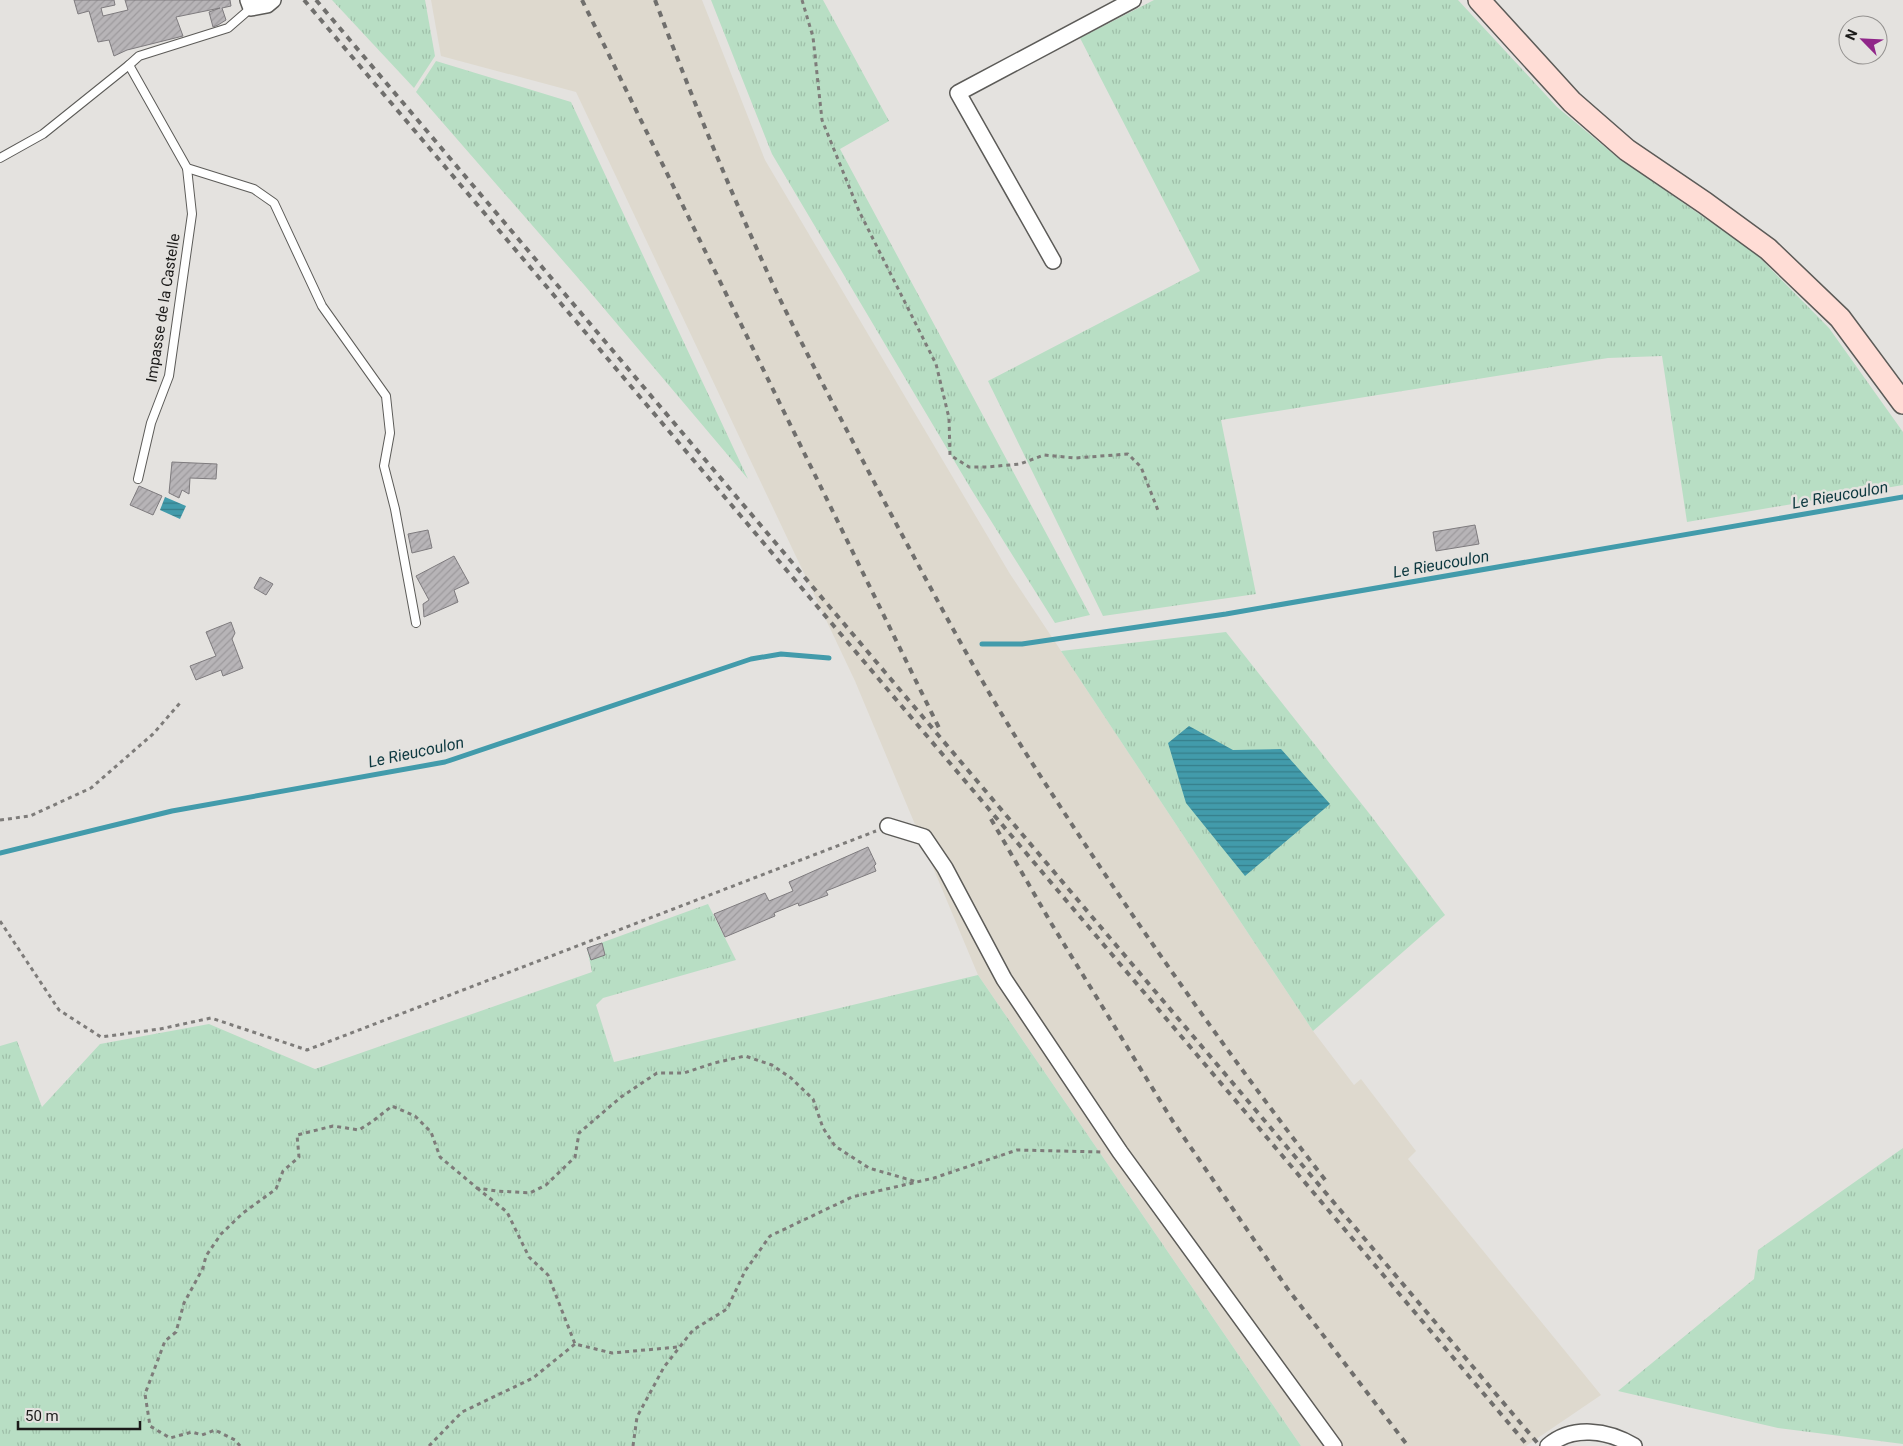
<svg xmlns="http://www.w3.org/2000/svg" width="1903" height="1446" font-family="Roboto,sans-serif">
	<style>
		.built { fill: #ded9ce }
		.grass { fill: url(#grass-tufts) }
		.water { fill: url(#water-rules) }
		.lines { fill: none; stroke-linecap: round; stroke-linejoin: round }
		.stream { stroke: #429bab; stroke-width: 5 }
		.building { fill: url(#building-hatch); stroke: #7e7b7e }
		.lane-casing { stroke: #5c5b58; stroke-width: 10 }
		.street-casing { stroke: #5c5b58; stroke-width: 18 }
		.secondary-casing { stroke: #5c5b58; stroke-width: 24 }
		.path { stroke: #7e7c7a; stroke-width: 3; stroke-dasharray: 4 4; stroke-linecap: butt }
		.lane { stroke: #fff; stroke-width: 8 }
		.street { stroke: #fff; stroke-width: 15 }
		.secondary { stroke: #ffddd6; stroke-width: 21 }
		.rail { stroke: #706f6d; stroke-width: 4; stroke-dasharray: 6 6; stroke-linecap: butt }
		.labels { text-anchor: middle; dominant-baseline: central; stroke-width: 5; stroke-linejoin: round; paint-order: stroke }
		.street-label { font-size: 15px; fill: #1c1b1a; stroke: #e4e2df }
		.water-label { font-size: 16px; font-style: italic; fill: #0e3940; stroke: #e4e2df }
	</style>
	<defs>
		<pattern id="grass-tufts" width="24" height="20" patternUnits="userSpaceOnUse" patternTransform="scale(1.25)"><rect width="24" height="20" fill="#b8dec4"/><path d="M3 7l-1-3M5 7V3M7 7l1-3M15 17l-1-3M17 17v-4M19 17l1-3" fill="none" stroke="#9ebea8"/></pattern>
		<pattern id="water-rules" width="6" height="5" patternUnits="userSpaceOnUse" patternTransform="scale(1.25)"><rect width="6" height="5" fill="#429bab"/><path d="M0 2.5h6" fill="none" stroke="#367e8a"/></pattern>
		<pattern id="building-hatch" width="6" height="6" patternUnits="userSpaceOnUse" patternTransform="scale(1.25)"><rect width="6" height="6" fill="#b7b4b7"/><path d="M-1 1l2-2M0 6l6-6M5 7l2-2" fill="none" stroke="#9d9a9d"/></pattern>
	</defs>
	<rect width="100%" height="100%" fill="#e4e2df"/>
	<!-- built -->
	<polygon class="built" points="431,0 702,0 765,160 1010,574 1313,1031 1354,1085 1361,1079 1416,1151 1408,1159 1601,1395 1526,1446 1301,1446 978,975 855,681 576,92 441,56"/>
	<!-- grass -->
	<g class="grass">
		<polygon points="332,0 425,0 435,56 414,88"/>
		<polygon points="711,0 823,0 889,121 840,149 1090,615 1055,623 971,489 772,154"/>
		<polygon points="1154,0 1458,0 1557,107 1617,157 1754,252 1829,328 1903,432 1903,485 1687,522 1662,356 1608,358 1221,420 1256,594 1103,616 988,381 1200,271 1080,38"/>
		<polygon points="436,61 571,102 748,479 585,286 416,92"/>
		<polygon points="1226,632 1372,817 1445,915 1313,1031 1061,651"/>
		<polygon points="708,904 736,960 603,998 596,1005 614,1062 978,975 1301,1446 0,1446 0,1046 17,1041 42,1107 100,1044 209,1024 315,1069 592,972 587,948"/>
		<polygon points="1903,1148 1903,1444 1778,1428 1618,1391 1754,1279 1758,1250"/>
	</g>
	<!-- water -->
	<g class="water">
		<polygon points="165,497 186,506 180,519 160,510"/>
		<polygon points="1189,726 1233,750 1281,749 1330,804 1245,876 1186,803 1168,743"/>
	</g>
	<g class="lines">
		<!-- stream -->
		<g class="stream">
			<polyline points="982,644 1022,644 1226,614 1903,497"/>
			<polyline points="0,853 172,811 445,762 751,659 781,654 829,658"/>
		</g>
	</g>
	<!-- building -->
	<g class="building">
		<polygon points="74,0 114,0 115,5 101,8 103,16 128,10 125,0 230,0 231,6 222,8 226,20 218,25 213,27 209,12 220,8 176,17 183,36 127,50 114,56 109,40 98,42 89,11 78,14"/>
		<polygon points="172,462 217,464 216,479 190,478 189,494 182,490 179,498 169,493"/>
		<polygon points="139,486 162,496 153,515 130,505"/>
		<polygon points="1475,525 1479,544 1436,551 1433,532"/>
		<polygon points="428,530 432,548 412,553 408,534"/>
		<polygon points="454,556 469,583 454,590 458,602 424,617 423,604 429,600 416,576"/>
		<polygon points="260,577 273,584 266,595 254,588"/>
		<polygon points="231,622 235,633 232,639 243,668 223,676 221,670 196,680 190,666 216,656 206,632"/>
		<polygon points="868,847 876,864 874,866 876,871 826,891 828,895 799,906 798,903 774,913 775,916 725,937 714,914 765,893 769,901 793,891 789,882"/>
		<polygon points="602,943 605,955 591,960 587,948"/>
	</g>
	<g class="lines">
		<defs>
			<g id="lane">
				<polyline points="251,8 228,28 139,56 129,65 187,168 254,189 274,203 322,306 386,396 390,433 384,466 395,509 416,623"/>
				<polyline points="0,158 43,134 129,65"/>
				<polyline points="138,479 151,423 169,376 192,214 187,168"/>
			</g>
			<g id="street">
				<polyline points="248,0 251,8 267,5 273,0"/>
				<polyline points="1053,261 958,93 1133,0"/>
				<polyline points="888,826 924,837 945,868 1004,979 1120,1152 1334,1446"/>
				<path d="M1548 1446C1572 1425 1608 1430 1634 1446"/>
			</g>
			<polyline id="secondary" points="1479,0 1572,102 1627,150 1705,203 1768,249 1840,318 1903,403"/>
		</defs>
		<!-- lane casing -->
		<use href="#lane" class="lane-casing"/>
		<!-- street casing -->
		<use href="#street" class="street-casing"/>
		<!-- secondary casing -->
		<use href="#secondary" class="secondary-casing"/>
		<!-- path -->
		<g class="path">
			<polyline points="802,0 813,37 822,120 859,211 936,364 949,418 950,455 969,467 987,467 1020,464 1044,455 1075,458 1128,454 1141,467 1159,513"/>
			<polyline points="0,820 30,816 91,788 153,734 180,703"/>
			<polyline points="0,921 59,1010 101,1037 160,1029 211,1018 307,1050 876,831"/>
			<polyline points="477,1188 507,1212 529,1257 548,1275 575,1344 612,1353 678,1347"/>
			<polyline points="240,1446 235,1440 215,1430 202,1435 192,1432 170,1438 150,1426 145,1394 165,1341 176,1332 184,1303 203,1268 206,1256 221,1234 243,1213 276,1189 283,1171 299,1157 297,1135 333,1126 359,1130 373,1121 392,1106 415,1116 431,1132 440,1157 477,1188 497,1191 530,1193 546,1185 575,1157 579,1133 621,1097 657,1073 684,1073 714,1063 745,1056 772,1065 791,1078 813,1099 823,1128 835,1146 869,1168 917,1182"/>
			<polyline points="429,1446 462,1412 533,1378 575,1344"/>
			<polyline points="633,1446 637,1417 664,1367 693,1330 727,1309 745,1271 770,1236 852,1197 934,1178 1017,1150 1103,1152"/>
		</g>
		<!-- lane -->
		<use href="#lane" class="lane"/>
		<!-- street -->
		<use href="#street" class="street"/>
		<!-- secondary -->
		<use href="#secondary" class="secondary"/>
		<!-- rail -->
		<g class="rail">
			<polyline points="304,0 1528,1446"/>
			<polyline points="316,0 1540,1446"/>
			<polyline points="582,0 941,732"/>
			<path d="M655 0C692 98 732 196 776 291 813 367 853 442 892 516 935 596 978 678 1027 755 1120 901 1220 1044 1326 1181"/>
			<polyline points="991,819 1051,923 1172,1120 1287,1288 1408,1446"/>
		</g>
	</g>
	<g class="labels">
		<!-- street labels -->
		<g class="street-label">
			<text transform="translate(163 308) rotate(-81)">Impasse de la Castelle</text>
		</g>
		<!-- water labels -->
		<g class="water-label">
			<text transform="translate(1840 495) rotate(-10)">Le Rieucoulon</text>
			<text transform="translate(1441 564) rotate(-10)">Le Rieucoulon</text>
			<text transform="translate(416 752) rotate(-12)">Le Rieucoulon</text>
		</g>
	</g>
	<!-- north arrow -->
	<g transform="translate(1863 40) rotate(294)"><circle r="24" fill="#e4e2df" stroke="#949290"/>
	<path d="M0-4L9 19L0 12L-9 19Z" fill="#902689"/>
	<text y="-8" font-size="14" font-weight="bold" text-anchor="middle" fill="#1c1b1a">N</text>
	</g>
	<!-- scale -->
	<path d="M18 1421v8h122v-8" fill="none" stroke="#1c1b1a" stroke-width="2.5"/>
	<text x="25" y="1421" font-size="15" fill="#1c1b1a" stroke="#e4e2df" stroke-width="4" paint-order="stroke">50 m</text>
</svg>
